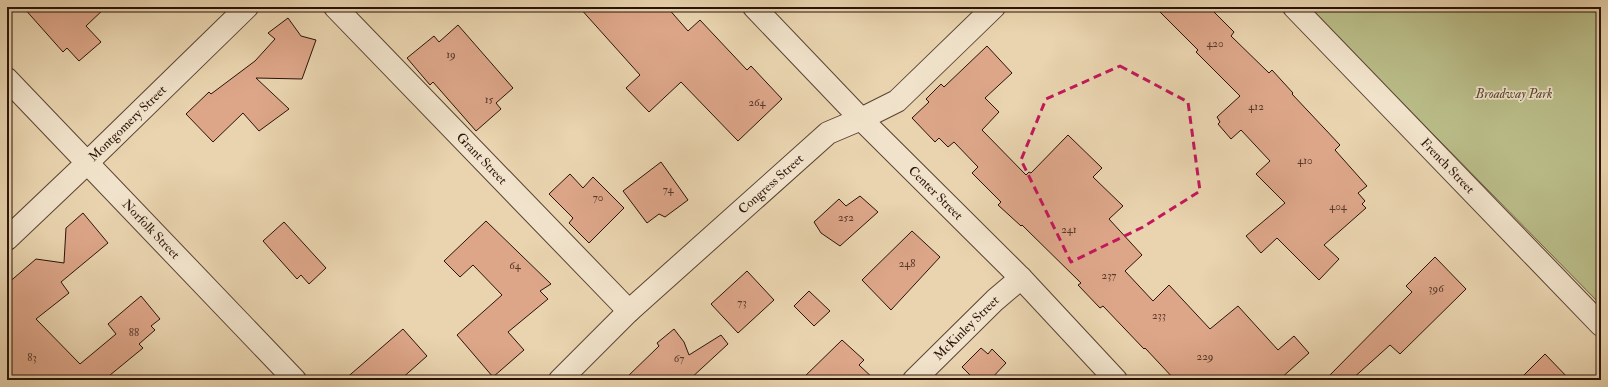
<svg xmlns="http://www.w3.org/2000/svg" width="1608" height="387" font-family="'IM FELL Double Pica',serif">
	<style>
		.green { fill: #b9bc88; stroke: #726848 }
		.building { fill: #dda689; stroke: #2a1308 }
		.lines { fill: none; stroke-linecap: round; stroke-linejoin: round }
		.minor-casing { stroke: #5a4332; stroke-width: 24 }
		.tertiary-casing { stroke: #5a4332; stroke-width: 24 }
		.minor { stroke: #f1e3cb; stroke-width: 22 }
		.tertiary { stroke: #f1e3cb; stroke-width: 22 }
		.marked { fill: none; stroke: #c2185b; stroke-width: 3; stroke-dasharray: 8 5; stroke-linejoin: round }
		.labels { text-anchor: middle; dominant-baseline: central; stroke-width: 3.5; stroke-linejoin: round; paint-order: stroke }
		.number-label { font-size: 11px; fill: #573828 }
		.park-label { font-size: 13px; font-style: italic; fill: #55462e; stroke: #f1e3cb }
		.street-label { font-size: 13px; fill: #2a1308; stroke: #f1e3cb }
	</style>
	<rect width="100%" height="100%" fill="#e9d4af"/>
	<filter id="stains"><feTurbulence type="fractalNoise" baseFrequency=".005" numOctaves="4"/><feColorMatrix values="0 0 0 0 .2 0 0 0 0 .09 0 0 0 0 .02 0 0 0 .5 -.17"/></filter>
	<radialGradient id="worn" r=".72"><stop offset=".6" stop-color="#630" stop-opacity="0"/><stop offset="1" stop-color="#630" stop-opacity=".3"/></radialGradient>
	<!-- green -->
	<polygon class="green" points="1312,7 1601,7 1601,305 1316,15"/>
	<!-- building -->
	<g class="building">
		<polygon points="23,7 106,7 86,26 101,42 79,61 67,48 63,52"/>
		<polygon points="579,7 667,7 688,31 700,20 747,70 751,66 782,99 738,141 681,82 649,112 626,88 640,75"/>
		<polygon points="1155,7 1209,7 1234,32 1231,36 1269,73 1272,70 1293,93 1292,94 1340,145 1335,150 1367,186 1358,193 1365,201 1362,204 1366,208 1324,245 1339,259 1319,280 1277,238 1261,253 1246,236 1285,203 1256,174 1270,161 1241,130 1231,139 1218,124 1220,122 1217,117 1240,96 1196,52 1198,50"/>
		<polygon points="288,18 301,36 316,40 302,79 256,78 289,109 259,131 243,113 213,142 186,114 209,92 211,94 255,61 275,39 268,33"/>
		<polygon points="458,25 513,88 496,103 501,109 476,131 433,82 430,85 407,58 434,36 439,42"/>
		<polygon points="987,46 1012,73 985,98 999,112 982,130 1026,175 1029,172 1031,173 1068,135 1102,168 1093,177 1123,206 1109,219 1142,255 1125,271 1153,301 1169,285 1210,329 1238,306 1278,350 1294,336 1309,353 1279,380 1175,380 1145,348 1144,349 1103,306 1100,308 1078,285 1081,283 1022,225 1021,226 998,205 1001,202 972,173 978,167 954,142 948,147 939,138 935,142 912,118 929,102 926,99 941,84 944,87"/>
		<polygon points="661,162 688,200 665,217 659,214 647,223 623,191"/>
		<polygon points="570,174 583,188 593,177 624,208 589,243 569,223 573,218 549,194"/>
		<polygon points="860,196 878,212 840,246 821,233 814,222 839,199 846,206"/>
		<polygon points="83,213 108,243 61,282 69,293 36,319 80,364 116,334 108,324 141,296 160,319 151,326 155,330 139,344 143,348 104,380 7,380 7,284 36,259 64,263 66,228"/>
		<polygon points="486,221 551,284 540,291 548,299 508,332 524,350 493,377 457,335 502,295 473,265 460,277 444,261"/>
		<polygon points="284,222 326,268 309,284 301,275 297,279 263,241"/>
		<polygon points="912,231 940,257 891,310 862,280"/>
		<polygon points="1435,257 1466,289 1400,354 1390,345 1351,380 1325,380 1412,292 1406,286"/>
		<polygon points="747,271 774,300 738,333 711,304"/>
		<polygon points="809,291 830,311 814,326 794,306"/>
		<polygon points="403,329 427,356 400,380 344,380"/>
		<polygon points="674,329 684,342 689,355 721,335 728,344 689,380 624,380 659,346 657,343"/>
		<polygon points="842,340 864,360 859,365 875,380 801,380"/>
		<polygon points="981,348 988,354 992,349 1006,363 990,380 975,380 962,367"/>
		<polygon points="1545,354 1570,380 1519,380"/>
	</g>
	<g class="lines">
		<defs>
			<g id="minor">
				<path id="s1" d="M335 7 629 311"/>
				<path id="s2" d="M1294 7 1601 325"/>
				<path id="s3" d="M7 79 295 380"/>
				<path id="s4" d="M7 239 87 163 247 7"/>
				<path id="s5" d="M560 380 629 311 828 133 861 119 897 101 994 7"/>
				<path id="s6" d="M914 380 995 300 1021 278"/>
			</g>
			<g id="tertiary">
				<path id="s7" d="M754 7 861 119 1021 278 1116 380"/>
			</g>
		</defs>
		<!-- minor casing -->
		<use href="#minor" class="minor-casing"/>
		<!-- tertiary casing -->
		<use href="#tertiary" class="tertiary-casing"/>
		<!-- minor -->
		<use href="#minor" class="minor"/>
		<!-- tertiary -->
		<use href="#tertiary" class="tertiary"/>
	</g>
	<!-- marked area -->
	<path class="marked" d="M1120 66 1188 102 1200 191 1143 227 1071 262 1021 160 1046 99Z"/>
	<g class="labels">
		<!-- number labels -->
		<g class="number-label">
			<text x="1215" y="43">420</text>
			<text x="451" y="54">19</text>
			<text x="489" y="99">15</text>
			<text x="757" y="102">264</text>
			<text x="1256" y="106">412</text>
			<text x="1305" y="160">410</text>
			<text x="668" y="189">74</text>
			<text x="598" y="197">70</text>
			<text x="1338" y="206">404</text>
			<text x="846" y="217">252</text>
			<text x="1069" y="229">241</text>
			<text x="907" y="263">248</text>
			<text x="515" y="265">64</text>
			<text x="1109" y="275">237</text>
			<text x="1436" y="288">396</text>
			<text x="742" y="302">73</text>
			<text x="1159" y="315">233</text>
			<text x="134" y="332">88</text>
			<text x="1205" y="356">229</text>
			<text x="32" y="357">83</text>
			<text x="679" y="358">67</text>
		</g>
		<!-- park labels -->
		<g class="park-label">
			<text x="1514" y="94">Broadway Park</text>
		</g>
		<!-- street labels -->
		<g class="street-label">
			<text stroke="none"><textPath href="#s4" startOffset="167">Montgomery Street</textPath></text>
			<text stroke="none"><textPath href="#s1" startOffset="211">Grant Street</textPath></text>
			<text stroke="none"><textPath href="#s2" startOffset="221">French Street</textPath></text>
			<text stroke="none"><textPath href="#s5" startOffset="288">Congress Street</textPath></text>
			<text stroke="none"><textPath href="#s7" startOffset="260">Center Street</textPath></text>
			<text stroke="none"><textPath href="#s3" startOffset="208">Norfolk Street</textPath></text>
			<text stroke="none"><textPath href="#s6" startOffset="74">McKinley Street</textPath></text>
		</g>
	</g>
	<!-- margin -->
	<rect width="1608" height="387" fill="none" stroke="#e9d4af" stroke-width="24"/>
	<rect x="8" y="8" width="1592" height="371" fill="none" stroke="#2a1308" stroke-width="2"/>
	<rect x="12" y="12" width="1584" height="363" fill="none" stroke="#2a1308"/>
	<rect width="100%" height="100%" filter="url(#stains)"/>
	<rect width="100%" height="100%" fill="url(#worn)"/>
</svg>
